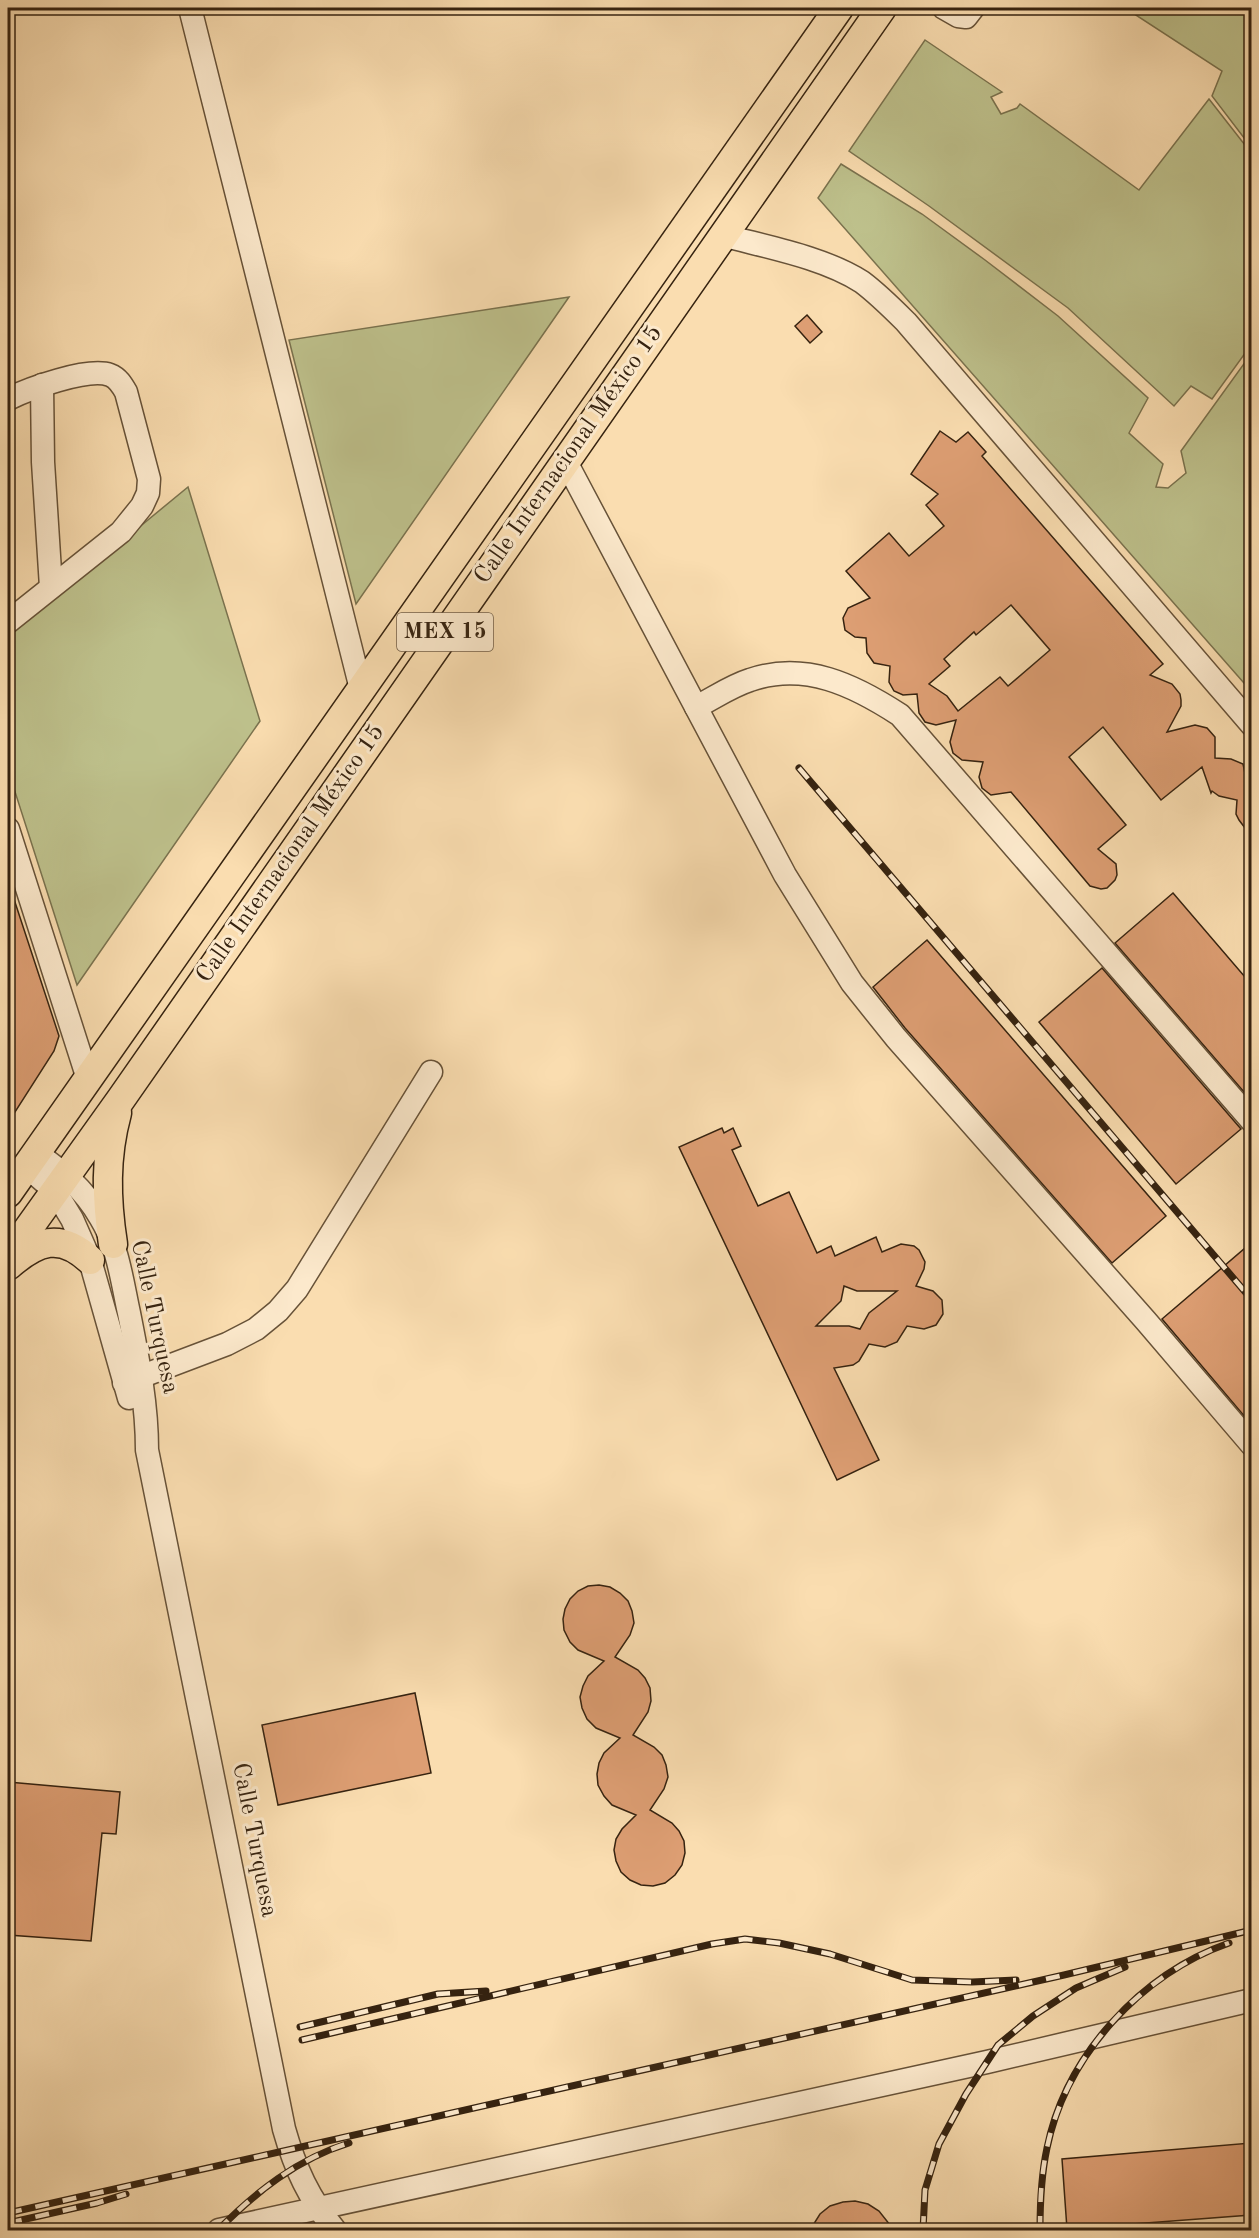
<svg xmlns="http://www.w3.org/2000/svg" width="1259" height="2238" font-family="'Old Standard TT',serif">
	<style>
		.green { fill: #bec18c; stroke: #7a724e; stroke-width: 1.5 }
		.building { fill: #dd9e73; stroke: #362310; stroke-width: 1.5; fill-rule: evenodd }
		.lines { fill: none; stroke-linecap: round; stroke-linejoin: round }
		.minor-casing { stroke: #675238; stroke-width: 25 }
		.major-casing { stroke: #362310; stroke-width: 31 }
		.minor { stroke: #fce9cc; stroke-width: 22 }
		.major { stroke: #faddb0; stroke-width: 28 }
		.rail-casing { stroke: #362310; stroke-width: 7 }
		.rail { stroke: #fce9cc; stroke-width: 4.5; stroke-dasharray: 14; stroke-linecap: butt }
		.labels { text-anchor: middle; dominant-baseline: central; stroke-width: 6; stroke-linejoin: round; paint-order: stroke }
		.shield { fill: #fce9cc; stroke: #715e48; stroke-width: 1.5 }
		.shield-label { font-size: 22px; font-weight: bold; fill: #362310 }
		.street-label { font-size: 24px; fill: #362310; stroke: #fce9cc }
	</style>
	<rect width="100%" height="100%" fill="#faddb0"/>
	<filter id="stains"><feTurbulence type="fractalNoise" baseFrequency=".00333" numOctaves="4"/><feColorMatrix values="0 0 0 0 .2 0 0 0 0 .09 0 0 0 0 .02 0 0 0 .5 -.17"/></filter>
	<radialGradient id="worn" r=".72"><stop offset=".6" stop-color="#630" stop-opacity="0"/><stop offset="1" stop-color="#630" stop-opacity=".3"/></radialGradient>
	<!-- green -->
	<g class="green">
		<polygon points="1125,8 1251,8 1251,147 1212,96 1222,71"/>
		<polygon points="925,40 1002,92 991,97 1001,114 1017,108 1020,104 1139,190 1209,99 1252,154 1251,345 1212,399 1191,386 1174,406 1068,308 929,206 849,151"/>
		<polygon points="841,164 922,214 985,260 1058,316 1148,398 1129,433 1163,464 1156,487 1168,488 1186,473 1181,451 1251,354 1251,691 818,198"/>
		<polygon points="569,297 356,604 289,340"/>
		<polygon points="188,487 260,721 77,985 8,770 8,635"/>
	</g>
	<!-- building -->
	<g class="building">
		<polygon points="807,315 822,332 810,343 795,326"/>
		<path d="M940 431 956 442 968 432 986 452 982 456 1163 664 1150 675 1172 684 1180 694 1181 700V706L1167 732 1195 725 1207 728 1215 737V758L1231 759 1243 764 1249 792 1251 791V836L1239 820 1236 814 1237 800 1219 796 1212 791 1211 793 1202 767 1161 800 1103 727 1069 757 1126 825 1098 849 1116 864 1117 875 1115 880 1107 888 1101 889 1090 886 1011 792 991 795 982 788 979 777 983 762 962 760 953 753 950 742 956 720 936 725 925 722 919 713 917 694 903 695 894 691 889 682 890 666 874 663 867 653 866 638 855 637 845 630 843 618 848 608 870 598 846 571 889 533 909 556 944 526 926 505 938 494 911 474ZM1011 605 1050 650 1008 686 1000 677 958 711 947 696 929 684 950 666 944 659 974 632 976 635Z"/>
		<polygon points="10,887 59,1036 54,1051 8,1123 8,888"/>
		<polygon points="1173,893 1251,984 1251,1100 1115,943"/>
		<polygon points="927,940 1166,1216 1112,1263 905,1028 873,987"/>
		<polygon points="1102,968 1241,1129 1176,1184 1039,1022"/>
		<path d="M722 1128 724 1133 733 1128 741 1146 732 1150 758 1206 789 1192 817 1253 831 1246 835 1256 876 1237 882 1252 901 1244 914 1246 919 1250 925 1262 924 1269 916 1286 933 1291 942 1300 943 1314 936 1325 924 1329 907 1326 897 1342 885 1347 869 1344 859 1361 853 1365 834 1368 879 1460 837 1480 679 1147ZM844 1286 857 1291H897L869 1313 860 1329 849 1326H816L841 1301Z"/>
		<polygon points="1251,1243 1251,1424 1162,1319"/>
		<polygon points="599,1585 610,1587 620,1593 628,1601 632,1611 634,1623 630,1635 615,1657 638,1670 645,1678 650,1688 651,1701 648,1712 633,1735 654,1747 662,1755 666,1765 668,1777 664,1789 650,1810 672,1823 679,1831 684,1841 685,1853 682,1865 675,1875 665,1883 653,1886 641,1885 630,1880 621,1872 616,1861 614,1850 616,1839 622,1829 636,1815 612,1805 604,1796 598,1785 597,1774 599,1763 604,1753 620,1738 596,1728 587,1719 582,1708 580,1697 583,1686 588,1676 604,1661 578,1650 570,1642 564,1630 563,1619 565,1609 570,1599 578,1591 588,1586"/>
		<polygon points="415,1693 431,1773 278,1805 262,1725"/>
		<polygon points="8,1782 120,1792 116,1834 102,1833 91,1941 8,1935"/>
		<polygon points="1251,2143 1251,2215 1067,2229 1062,2159"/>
		<polygon points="855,2201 868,2204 879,2211 894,2230 810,2230 820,2214 830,2206 843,2202"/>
	</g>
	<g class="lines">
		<defs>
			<g id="minor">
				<polyline points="190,8 361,689"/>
				<polyline points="944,8 958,16 966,17 973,8"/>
				<path d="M722 235C766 247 823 257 862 282 878 294 892 308 906 322L1252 725"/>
				<polyline points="42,385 43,462 51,587"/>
				<path d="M8 399C28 389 88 367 110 375 118 378 122 385 126 392L149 479 148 493 142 506 121 532 8 622"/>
				<polyline points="565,460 785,875 852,983 896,1038 1146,1321 1252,1445"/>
				<path d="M696 707C714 698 731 686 750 680 805 661 854 685 900 715L1252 1121"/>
				<polyline points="8,829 88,1079"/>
				<path d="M36 1153C62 1171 84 1189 100 1217 118 1246 122 1281 129 1313 138 1359 147 1403 147 1450L284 2129C295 2168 309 2199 335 2230"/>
				<polyline points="26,1166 55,1191 72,1219 90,1260 129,1398"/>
				<polyline points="124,1383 227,1344 256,1329 278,1311 297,1289 431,1072"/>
				<polyline points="219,2230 987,2062 1252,2000"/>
			</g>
			<g id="major">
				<polyline points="8,1193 839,8"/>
				<path d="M113 1244C106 1199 105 1157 117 1113"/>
				<polyline points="8,1257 121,1099 882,8"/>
				<path d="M9 1265C37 1241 60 1232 90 1260"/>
			</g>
		</defs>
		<!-- minor casing -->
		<use href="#minor" class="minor-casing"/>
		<!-- major casing -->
		<use href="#major" class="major-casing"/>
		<!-- minor -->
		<use href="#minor" class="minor"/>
		<!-- major -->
		<use href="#major" class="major"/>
		<defs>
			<g id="rail">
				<polyline points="799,768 1252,1300"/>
				<polyline points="300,2027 438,1994 486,1991"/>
				<polyline points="302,2040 712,1944 745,1939 779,1943 830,1954 912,1980 972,1982 1016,1980"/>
				<polyline points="8,2213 1064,1975 1252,1930"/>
				<polyline points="8,2223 97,2203 126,2194"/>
				<path d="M218 2230C256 2192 297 2159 349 2143"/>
				<polyline points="923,2230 925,2190 939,2144 966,2094 998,2045 1033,2016 1076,1988 1125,1967"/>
				<path d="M1040 2230C1040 2202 1041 2176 1047 2148 1066 2055 1141 1974 1229 1943"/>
			</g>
		</defs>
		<!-- rail casing -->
		<use href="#rail" class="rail-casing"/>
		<!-- rail -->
		<use href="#rail" class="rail"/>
	</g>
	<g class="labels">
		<!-- shield labels -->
		<rect class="shield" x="397" y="613" width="96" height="38" rx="4.5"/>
		<g class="shield-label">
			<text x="445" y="632">MEX 15</text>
		</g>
		<!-- street labels -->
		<g class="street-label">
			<text transform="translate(569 455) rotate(-55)">Calle Internacional México 15</text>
			<text transform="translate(291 854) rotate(-55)">Calle Internacional México 15</text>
			<text transform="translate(154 1317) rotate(78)">Calle Turquesa</text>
			<text transform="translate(254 1840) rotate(79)">Calle Turquesa</text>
		</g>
	</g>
	<!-- margin -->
	<rect width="1259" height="2238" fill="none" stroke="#faddb0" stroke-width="30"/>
	<rect x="9" y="9" width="1241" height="2220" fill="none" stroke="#362310" stroke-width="3"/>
	<rect x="15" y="15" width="1229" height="2208" fill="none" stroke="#362310" stroke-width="1.5"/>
	<rect width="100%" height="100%" filter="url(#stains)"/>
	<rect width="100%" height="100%" fill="url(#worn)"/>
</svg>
